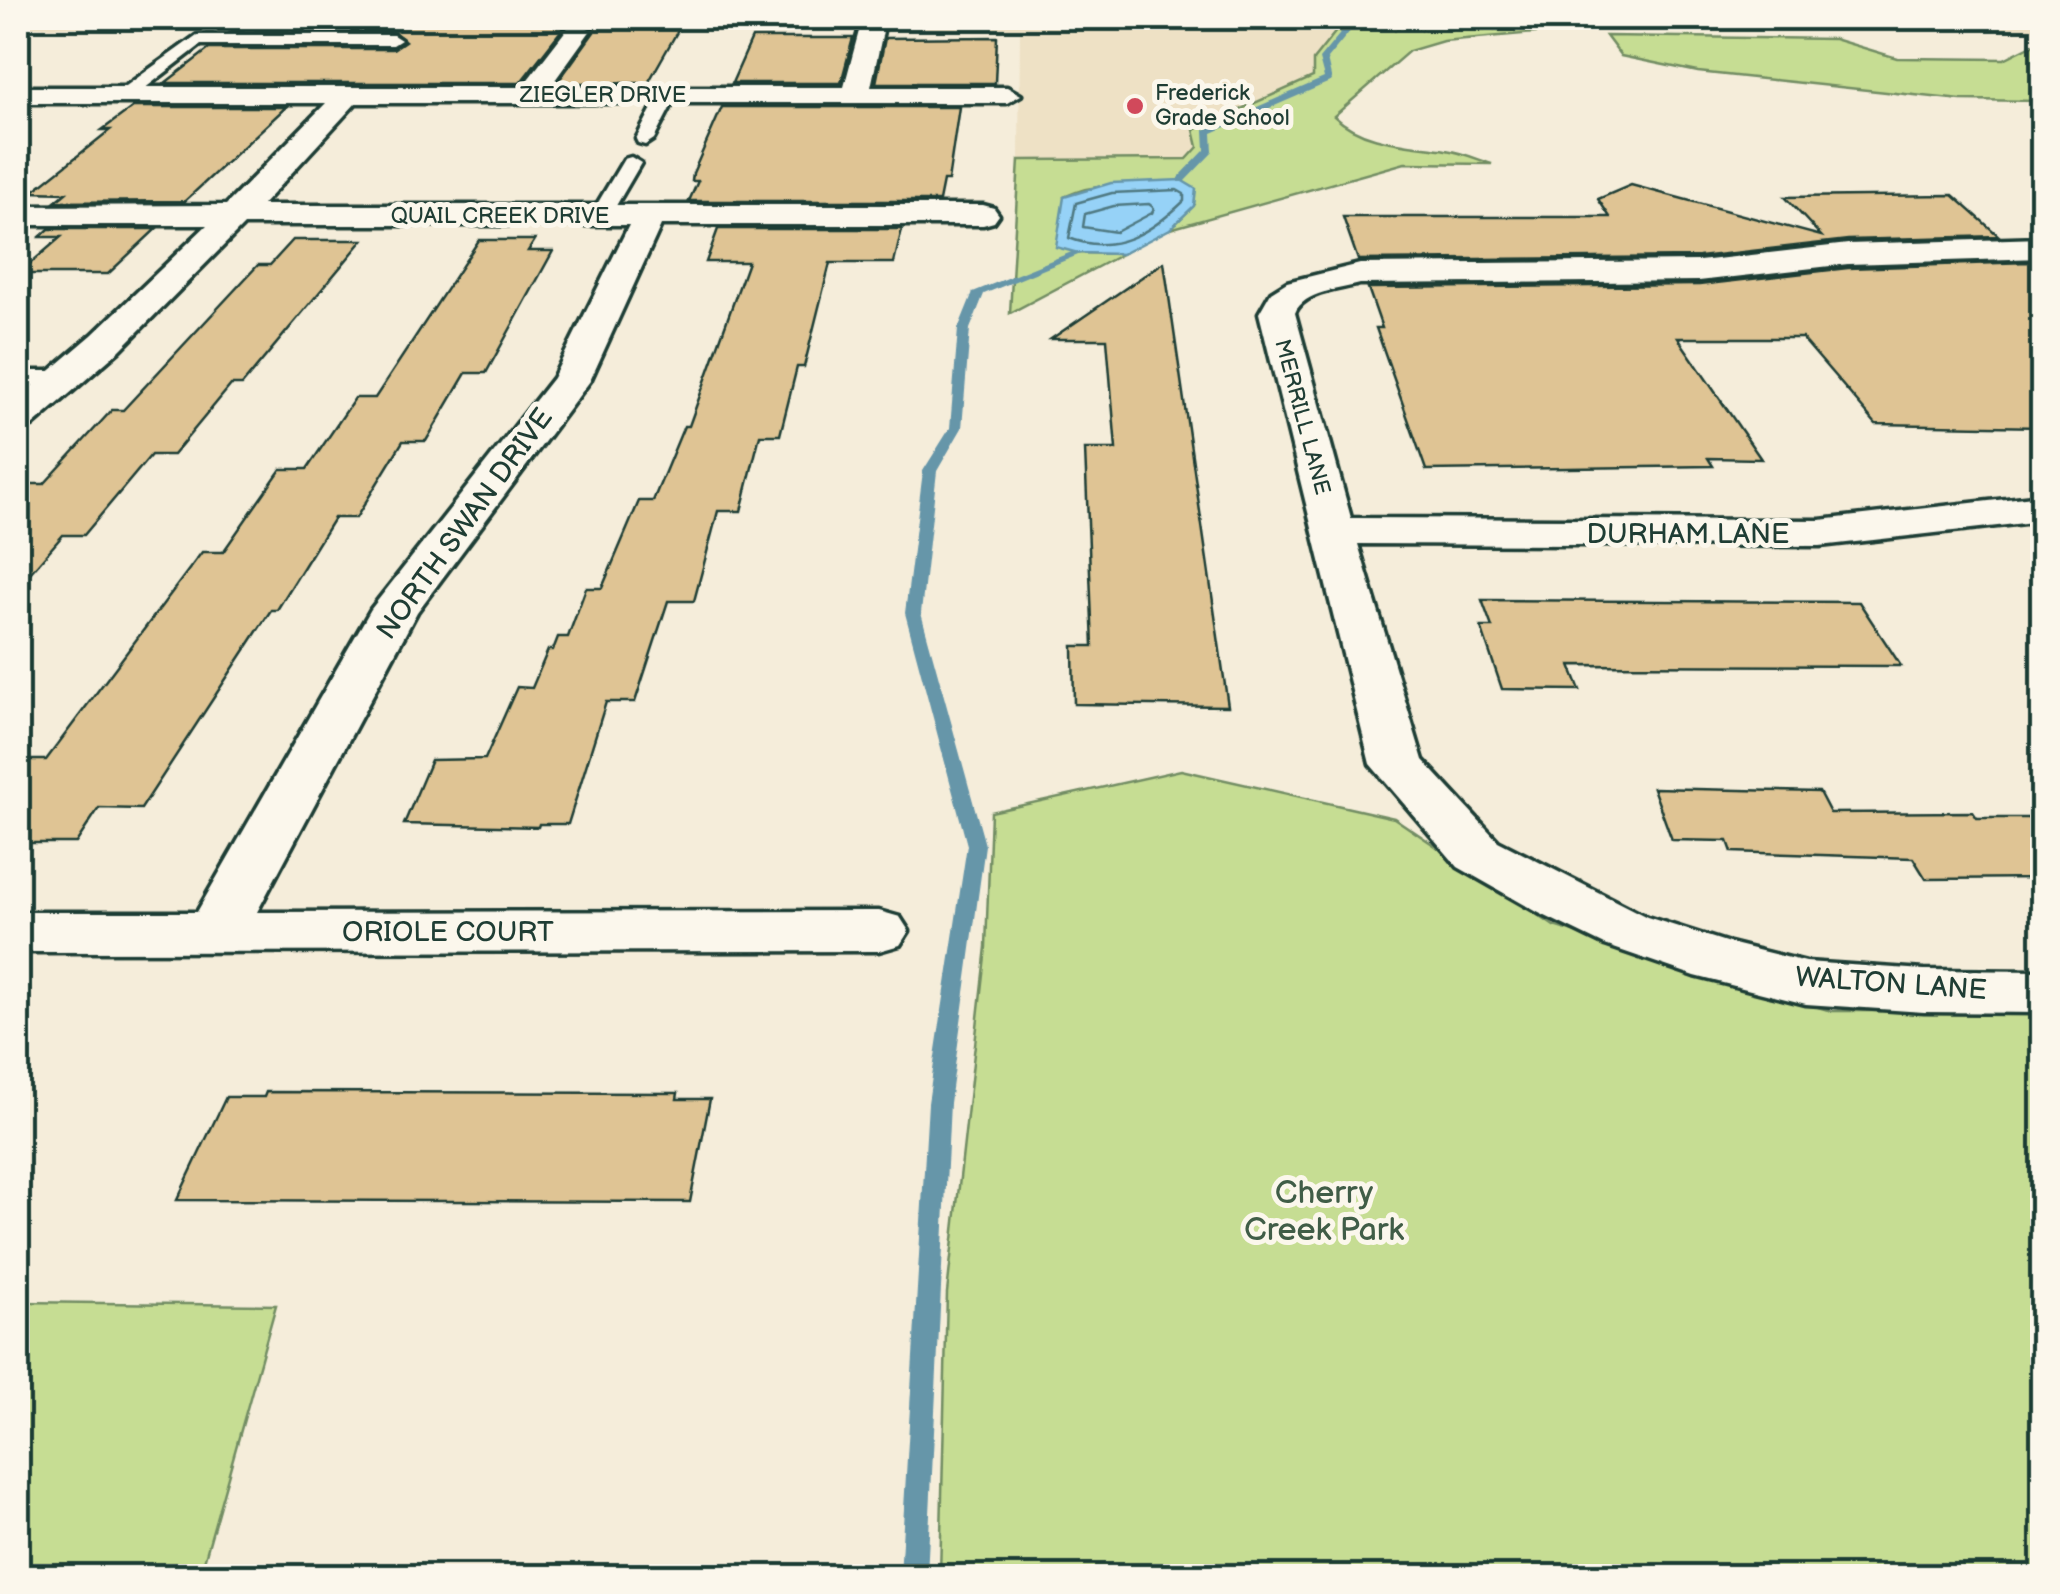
<svg xmlns="http://www.w3.org/2000/svg" width="2060" height="1594" font-family="'Balsamiq Sans',sans-serif">
	<style>
		.built { fill: #eee1c5 }
		.green { fill: #c6dd93; stroke: #728d64; stroke-width: 2.5 }
		.water { fill: #96d2f7; stroke: #6696a9; stroke-width: 2.5 }
		.lines { fill: none; stroke-linecap: round; stroke-linejoin: round }
		.shore { stroke: #4f7982; stroke-width: 2.5 }
		.stream { fill: #6696a9; fill-rule: evenodd }
		.building { fill: #dfc494; stroke: #1f3d34; stroke-width: 2.5 }
		.lane-casing { stroke: #1f3d34; stroke-width: 7 }
		.street-casing { stroke: #1f3d34; stroke-width: 7 }
		.lane { fill: #fbf7ec; fill-rule: evenodd }
		.street { fill: #fbf7ec; fill-rule: evenodd }
		.poi-dot { fill: #d1495b; stroke: #fbf7ec; stroke-width: 4 }
		.labels { text-anchor: middle; dominant-baseline: central; stroke-width: 10; stroke-linejoin: round; paint-order: stroke }
		.far-poi-label { font-size: 22px; fill: #1f3d34; stroke: #fbf7ec; text-anchor: start }
		.far-street-label { font-size: 22px; fill: #1f3d34; stroke: #fbf7ec }
		.street-label { font-size: 28px; fill: #1f3d34; stroke: #fbf7ec }
		.near-park-label { font-size: 32px; fill: #405d47; stroke: #fbf7ec }
	</style>
	<rect width="100%" height="100%" fill="#f5edda"/>
	<filter id="ink" filterUnits="userSpaceOnUse"><feTurbulence type="fractalNoise" baseFrequency=".01" numOctaves="2"/><feDisplacementMap in="SourceGraphic" scale="20" xChannelSelector="R" yChannelSelector="G"/><feConvolveMatrix kernelMatrix="1 2 1 2 8 2 1 2 1" color-interpolation-filters="sRGB"/></filter>
	<g filter="url(#ink)">
		<!-- built -->
		<polygon class="built" points="18,18 2042,18 2042,29 1338,30 1313,77 1198,147 1187,159 1019,160 1020,29 18,27"/>
		<!-- green -->
		<g class="green">
			<path d="M1337 30H1529L1534 33 1443 41 1409 51 1334 116C1363 144 1408 144 1446 150 1461 152 1477 159 1492 164L1405 163 1170 229 1194 205C1145 192 1113 174 1064 197L1078 253 1122 254 1010 313 1019 160 1187 159 1198 147 1194 130 1313 77V60Z"/>
			<polygon points="1606,36 1834,39 1897,58 2004,59 2038,42 2042,43 2042,101 1961,100 1698,72 1621,56"/>
			<polygon points="1181,770 1394,818 1554,926 1831,1011 2042,1011 2042,1576 940,1576 947,1293 986,947 991,812"/>
			<polygon points="18,1302 276,1305 200,1576 18,1576"/>
		</g>
		<!-- water -->
		<polygon class="water" points="1181,180 1196,189 1194,206 1170,229 1122,254 1078,253 1056,247 1064,197 1111,183"/>
		<g class="lines">
			<!-- shore -->
			<g class="shore">
				<path d="M1177 190 1184 194V201C1152 232 1114 256 1069 238L1076 203 1112 193Z"/>
				<polygon points="1149,204 1154,208 1152,213 1116,232 1083,227 1085,214 1114,206"/>
			</g>
			<!-- stream -->
			<g class="stream">
				<polygon points="1353,18 1361,18 1327,59 1332,81 1212,133 1213,152 1184,182 1178,182 1178,178 1205,150 1204,130 1324,78 1319,59"/>
				<polygon points="1074,251 1083,253 984,294 970,329 962,428 937,471 921,613 985,845 950,1103 927,1576 900,1576 928,1103 967,845 905,613 923,471 950,428 958,329 973,292"/>
			</g>
		</g>
		<!-- building -->
		<g class="building">
			<polygon points="249,18 685,18 648,83 557,83 594,32 593,27 578,19 567,23 520,83 165,83 209,49 393,49 405,41 393,31 231,31"/>
			<polygon points="997,37 995,83 876,83 885,38"/>
			<polygon points="752,38 853,38 841,83 732,83"/>
			<polygon points="133,107 286,107 185,201 55,202 66,193 32,192 110,130 102,130"/>
			<polygon points="722,107 959,107 948,181 943,181 939,201 689,201 698,181 692,181 693,173"/>
			<polygon points="1631,185 1821,236 1785,197 1953,195 1999,236 1848,240 1699,257 1358,260 1343,217 1610,217 1598,199"/>
			<polygon points="49,229 156,229 108,274 18,274 61,237 40,237"/>
			<polygon points="718,229 902,229 894,263 830,263 804,367 797,367 780,435 760,435 741,511 718,511 694,601 668,601 635,702 606,702 568,824 539,824 538,827 404,824 431,760 485,759 517,687 532,688 548,650 553,650 558,637 568,637 586,588 602,588 639,501 653,501 684,426 689,426 748,262 706,262"/>
			<polygon points="293,240 363,240 242,385 231,385 173,455 151,455 84,535 63,535 18,587 18,484 44,484 112,410 123,410 258,265 270,265"/>
			<polygon points="479,240 535,240 528,251 553,251 486,373 466,373 426,441 403,441 356,518 334,518 277,610 271,610 141,809 99,808 76,843 18,843 18,760 46,760 202,552 223,552 281,469 307,469 355,398 375,398"/>
			<polygon points="1164,262 1228,706 1074,704 1073,646 1093,646 1085,449 1116,449 1107,339 1051,339"/>
			<polygon points="2029,262 2042,274 2042,427 1876,424 1802,338 1678,338 1761,459 1708,458 1713,466 1426,470 1376,328 1382,328 1368,288 1699,285 1848,268"/>
			<polygon points="1482,600 1859,602 1901,666 1570,665 1580,690 1502,689 1481,627 1492,627"/>
			<polygon points="1653,788 1819,792 1830,813 1973,812 1977,818 2028,818 2042,837 2042,878 1926,879 1913,858 1732,852 1728,841 1672,840"/>
			<polygon points="266,1092 678,1093 677,1099 710,1099 690,1202 177,1200 226,1097 264,1097"/>
		</g>
		<g class="lines">
			<defs>
				<g id="lane">
					<polygon points="197,35 393,35 401,40 393,45 201,45 131,99 119,99 119,91"/>
					<polygon points="668,90 677,95 654,139 645,145 638,143 636,139 659,95"/>
					<polygon points="631,157 641,163 610,216 600,222 593,220 590,216 624,159"/>
					<polygon points="18,371 68,371 80,378 68,385 18,385"/>
				</g>
				<g id="street">
					<polygon points="579,23 591,30 550,87 844,87 859,31 871,24 883,31 871,87 1007,87 1021,95 1007,103 356,103 262,205 983,205 994,208 999,215 994,222 983,225 661,225 590,381 417,612 257,912 879,911 900,917 909,931 900,945 879,951 18,952 18,912 197,912 371,609 553,378 629,225 244,225 119,351 32,426 18,430 18,398 92,335 207,225 18,225 18,206 226,205 326,103 18,103 18,87 522,87 570,25"/>
					<path d="M2042 238V258L1848 264 1699 281 1360 284C1339 290 1304 291 1295 313L1351 518 1820 520 2042 495V521L1820 546 1358 544 1423 760 1498 841 1647 917 1729 943 1806 962 1924 970 2042 971V1013L1924 1012 1806 1004 1695 976 1605 945 1539 913 1458 867 1370 764 1259 313 1271 292 1287 282 1360 264 1699 261 1848 244Z"/>
				</g>
			</defs>
			<!-- lane casing -->
			<use href="#lane" class="lane-casing"/>
			<!-- street casing -->
			<use href="#street" class="street-casing"/>
			<!-- lane -->
			<use href="#lane" class="lane"/>
			<!-- street -->
			<use href="#street" class="street"/>
		</g>
	</g>
	<!-- markers -->
	<circle class="poi-dot" cx="1135" cy="106" r="10"/>
	<g class="labels">
		<!-- far-poi labels -->
		<g class="far-poi-label">
			<text x="1155" y="93">Frederick<tspan x="1155" dy="25">Grade School</tspan></text>
		</g>
		<!-- far-street labels -->
		<g class="far-street-label">
			<text x="603" y="95">ZIEGLER DRIVE</text>
			<text x="500" y="216">QUAIL CREEK DRIVE</text>
			<text transform="translate(1302 417) rotate(75)">MERRILL LANE</text>
		</g>
		<!-- street labels -->
		<g class="street-label">
			<text transform="translate(465 524) rotate(-54)">NORTH SWAN DRIVE</text>
			<text x="1688" y="534">DURHAM LANE</text>
			<text x="448" y="932">ORIOLE COURT</text>
			<text transform="translate(1891 984) rotate(4)">WALTON LANE</text>
		</g>
		<!-- near-park labels -->
		<g class="near-park-label">
			<text x="1324" y="1193">Cherry<tspan x="1324" dy="37">Creek Park</tspan></text>
		</g>
	</g>
	<!-- margin -->
	<rect width="2060" height="1594" fill="none" stroke="#fbf7ec" stroke-width="60"/>
	<rect x="30" y="30" width="2000" height="1534" fill="none" stroke="#1f3d34" stroke-width="4" filter="url(#ink)"/>
</svg>
